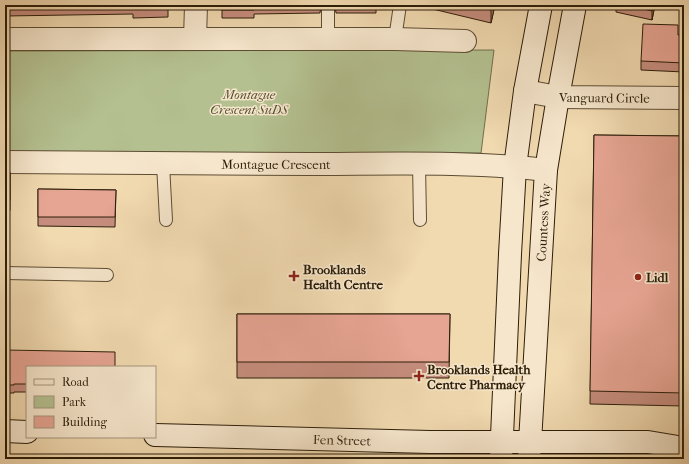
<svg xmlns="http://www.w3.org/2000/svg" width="689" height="464" font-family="'IM FELL French Canon',serif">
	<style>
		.green { fill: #b4c090; stroke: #706f4c }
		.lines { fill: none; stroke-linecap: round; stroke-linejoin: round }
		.lane-casing { stroke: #5d4d33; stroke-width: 14 }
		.street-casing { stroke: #5d4d33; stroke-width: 24 }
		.secondary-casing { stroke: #2c1e09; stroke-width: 24 }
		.lane { stroke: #f6e6cc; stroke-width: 12 }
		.street { stroke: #f6e6cc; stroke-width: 22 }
		.secondary { stroke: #f6e6cc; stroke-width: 22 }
		.wall { fill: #c68d7e; stroke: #2c1e09 }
		.shaded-wall { fill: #a17366; stroke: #2c1e09 }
		.building { fill: #e6a492; stroke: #2c1e09 }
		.poi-dot { fill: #8f2418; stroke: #f6e6cc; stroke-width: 1.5 }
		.labels { text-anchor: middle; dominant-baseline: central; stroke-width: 3; stroke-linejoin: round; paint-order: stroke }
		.park-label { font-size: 13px; font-style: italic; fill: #554f32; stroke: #f6e6cc }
		.street-label { font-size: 13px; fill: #2c1e09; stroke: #f6e6cc }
		.poi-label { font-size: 13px; font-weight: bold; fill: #2c1e09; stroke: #f6e6cc; text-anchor: start }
	</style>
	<rect width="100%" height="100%" fill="#f1d9b0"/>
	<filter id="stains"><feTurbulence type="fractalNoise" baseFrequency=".005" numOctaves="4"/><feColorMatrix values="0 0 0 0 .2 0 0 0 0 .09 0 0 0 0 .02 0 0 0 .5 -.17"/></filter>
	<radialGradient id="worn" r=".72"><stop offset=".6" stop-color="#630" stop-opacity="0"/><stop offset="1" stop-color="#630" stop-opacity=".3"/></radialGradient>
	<!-- green -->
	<polygon class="green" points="494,50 481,153 5,154 5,51"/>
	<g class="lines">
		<defs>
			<g id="lane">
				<polyline points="328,5 328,38"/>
				<polyline points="395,39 400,5"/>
				<polyline points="163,164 166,220"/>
				<polyline points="419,164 420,220"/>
				<polyline points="5,273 107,275"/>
			</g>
			<g id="street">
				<polyline points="5,39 395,39 465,41"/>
				<polyline points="195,39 196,5"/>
				<path id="s1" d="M525 91 558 97 684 98"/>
				<path id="s2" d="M5 162C107 163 209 164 310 164 388 164 469 161 546 170"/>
			</g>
			<g id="secondary">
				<polyline points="5,431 27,432"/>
				<path id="s3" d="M155 435 430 442H648L684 448"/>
				<polyline points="501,459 510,254 515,167 525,91 541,5"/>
				<path id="s4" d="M529 459 546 170 558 97 575 5"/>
			</g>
		</defs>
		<!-- lane casing -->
		<use href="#lane" class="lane-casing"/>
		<!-- street casing -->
		<use href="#street" class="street-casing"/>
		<!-- secondary casing -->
		<use href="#secondary" class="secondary-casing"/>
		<!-- lane -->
		<use href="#lane" class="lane"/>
		<!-- street -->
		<use href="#street" class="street"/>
		<!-- secondary -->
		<use href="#secondary" class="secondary"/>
	</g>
	<!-- wall -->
	<g class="wall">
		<polygon points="5,5 168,5 168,17 133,18 133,14 5,16"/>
		<polygon points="222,5 321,5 320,13 254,14 254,18 222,18"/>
		<polygon points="335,5 376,5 376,13 336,13"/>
		<polygon points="420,5 495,5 491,23 420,6"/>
		<polygon points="616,5 655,5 652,20 616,12"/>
		<polygon points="678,35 684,35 684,72 641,70 641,61"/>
		<polygon points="594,135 684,136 684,406 590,404"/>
		<rect x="5" y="173" width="5" height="37"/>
		<polygon points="38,189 116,190 115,227 38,226"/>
		<polygon points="237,314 450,314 449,378 237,378"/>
		<polygon points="5,350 27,367 27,392 14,392 14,393 5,393"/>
	</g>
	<!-- shaded-wall -->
	<g class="shaded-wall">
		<polygon points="492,5 495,5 491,23 491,10"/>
		<polygon points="653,5 655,5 652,20 652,11"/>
	</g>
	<!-- building -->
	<g class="building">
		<polygon points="5,5 124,5 5,7"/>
		<rect x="133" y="5" width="35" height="3"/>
		<polygon points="222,5 321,5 320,6 254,6 254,10 222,10"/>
		<polygon points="335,5 376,5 336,6"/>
		<polygon points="471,5 492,5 491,10"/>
		<polygon points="627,5 653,5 652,11"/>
		<polygon points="643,24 678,25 678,35 684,35 684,63 641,61"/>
		<polygon points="594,135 684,136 684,393 590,391"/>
		<rect x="5" y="173" width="5" height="27"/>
		<polygon points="38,189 116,190 115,217 38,217"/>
		<polygon points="237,314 450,314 449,362 237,362"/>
		<polygon points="5,350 115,352 115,367 27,367 27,384 14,384 14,385 5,385"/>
	</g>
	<!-- markers -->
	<g class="poi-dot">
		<path d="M292 270h4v4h4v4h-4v4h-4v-4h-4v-4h4z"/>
		<circle cx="638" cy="277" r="4"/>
		<path d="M417 370h4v4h4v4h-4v4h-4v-4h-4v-4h4z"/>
	</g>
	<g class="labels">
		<!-- park labels -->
		<g class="park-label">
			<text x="249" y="94">Montague<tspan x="249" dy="15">Crescent SuDS</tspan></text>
		</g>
		<!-- street labels -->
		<g class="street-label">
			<text stroke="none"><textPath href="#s1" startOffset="80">Vanguard Circle</textPath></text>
			<text stroke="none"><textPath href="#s2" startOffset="271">Montague Crescent</textPath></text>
			<text stroke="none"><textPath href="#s4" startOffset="237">Countess Way</textPath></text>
			<text stroke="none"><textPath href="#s3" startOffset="187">Fen Street</textPath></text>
		</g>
		<!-- poi labels -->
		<g class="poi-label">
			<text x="303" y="269">Brooklands<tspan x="303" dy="15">Health Centre</tspan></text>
			<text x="646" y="277">Lidl</text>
			<text x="427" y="369">Brooklands Health<tspan x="427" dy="15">Centre Pharmacy</tspan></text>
		</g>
	</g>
	<!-- margin -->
	<rect width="689" height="464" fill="none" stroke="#f1d9b0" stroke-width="20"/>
	<rect x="6" y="6" width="677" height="452" fill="none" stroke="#2c1e09" stroke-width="2"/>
	<rect x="10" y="10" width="669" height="444" fill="none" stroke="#2c1e09"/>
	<!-- legend -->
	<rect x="26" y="366" width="130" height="72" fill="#f6e6cc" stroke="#a5967e"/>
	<rect x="34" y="379" width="20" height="6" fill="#f6e6cc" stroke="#a5967e"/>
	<text x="62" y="386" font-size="12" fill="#2c1e09">Road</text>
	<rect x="34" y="396" width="20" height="12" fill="#b4c090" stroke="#a5967e"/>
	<text x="62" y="406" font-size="12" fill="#2c1e09">Park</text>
	<rect x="34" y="416" width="20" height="12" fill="#e6a492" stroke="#a5967e"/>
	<text x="62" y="426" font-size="12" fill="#2c1e09">Building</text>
	<rect width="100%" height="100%" filter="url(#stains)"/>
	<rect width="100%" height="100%" fill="url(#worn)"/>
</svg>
